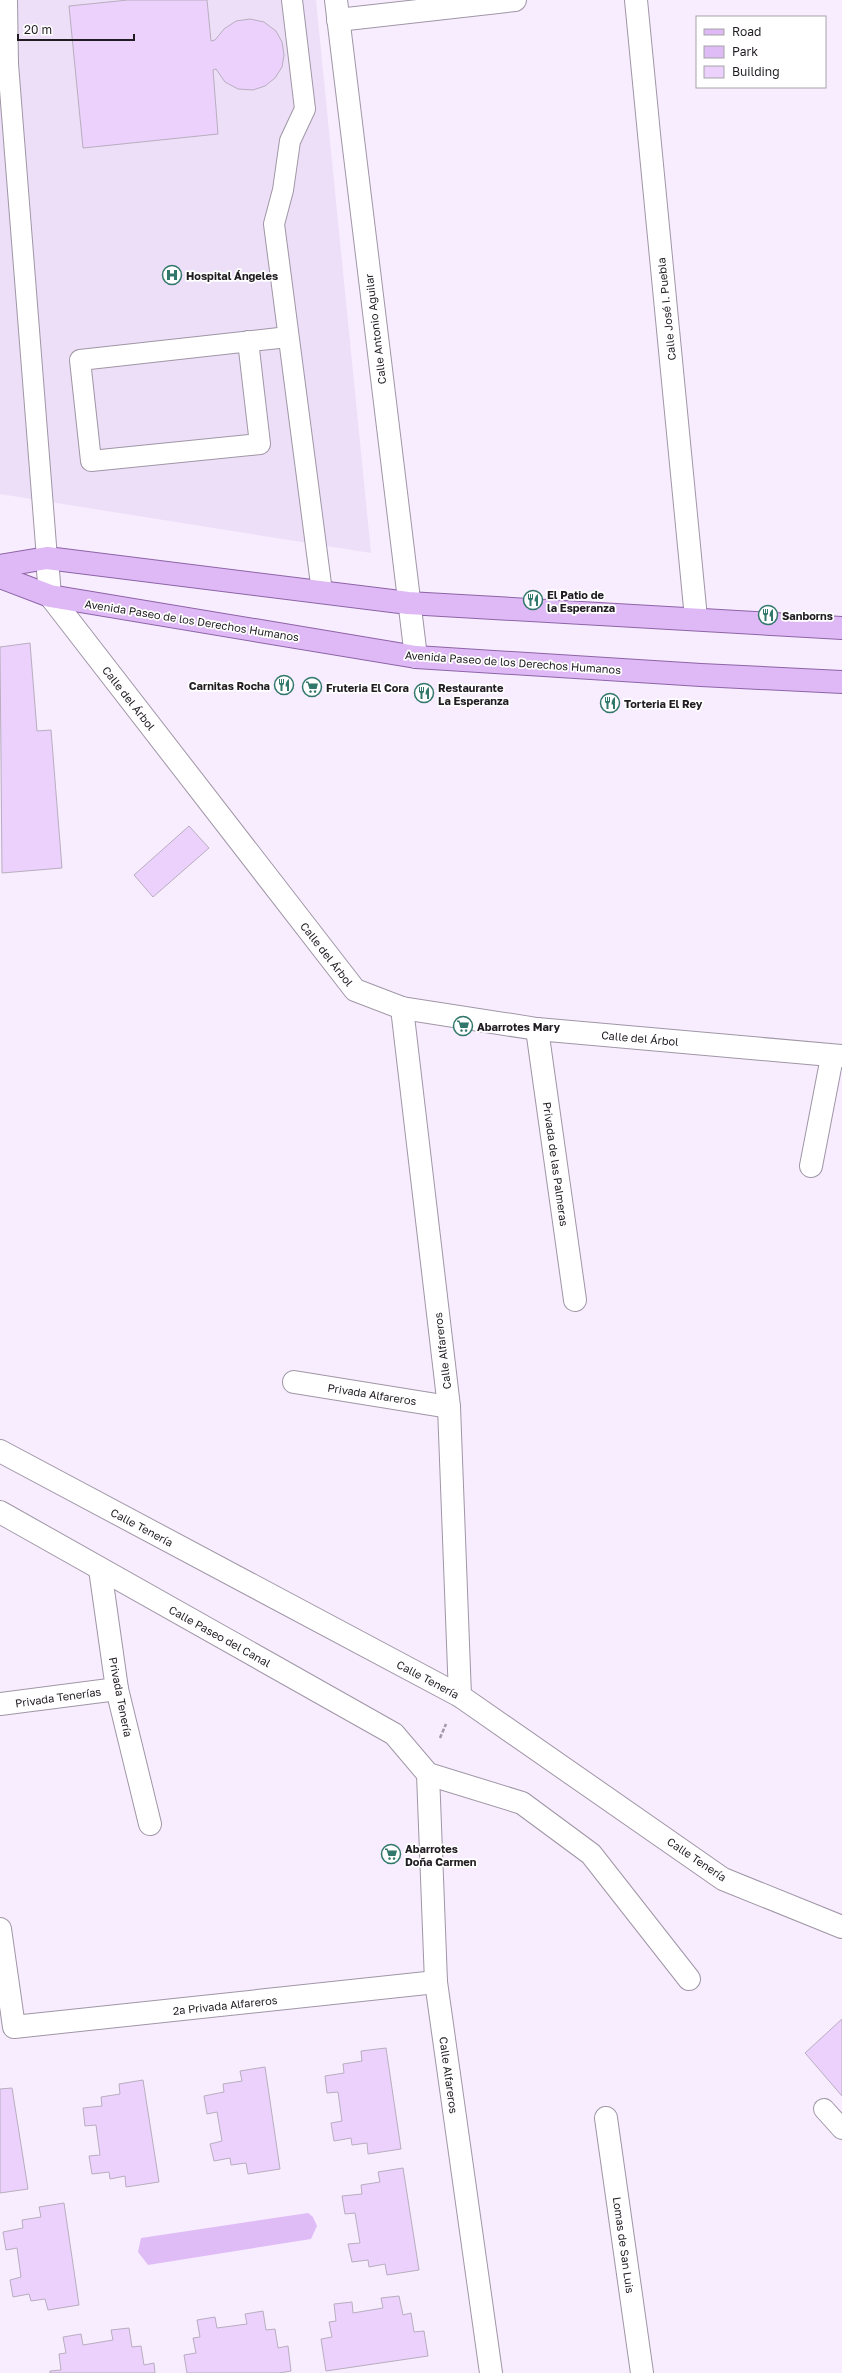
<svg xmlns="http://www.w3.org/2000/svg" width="842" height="2373" font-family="'Golos Text',sans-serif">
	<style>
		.built { fill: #eddff7 }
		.green { fill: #dfbcf6 }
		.building { fill: #ecd1fd; stroke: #b8aebf }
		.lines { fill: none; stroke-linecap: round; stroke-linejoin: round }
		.service-casing { stroke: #9f96a6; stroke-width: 22 }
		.pedestrian-casing { stroke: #9f96a6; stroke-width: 24 }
		.minor-casing { stroke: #9f96a6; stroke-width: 24 }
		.primary-casing { stroke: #8d64a7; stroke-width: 24 }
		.path { stroke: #a098a5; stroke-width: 2.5; stroke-dasharray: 4 2; stroke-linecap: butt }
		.service { stroke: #fff; stroke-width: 20 }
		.pedestrian { stroke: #fff; stroke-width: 22 }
		.minor { stroke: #fff; stroke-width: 22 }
		.primary { stroke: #deb9f5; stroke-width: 22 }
		.labels { text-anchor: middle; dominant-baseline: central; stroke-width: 3.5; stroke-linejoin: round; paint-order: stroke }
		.poi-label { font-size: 11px; font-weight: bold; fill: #201c22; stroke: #fff; text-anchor: start }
		.street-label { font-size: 11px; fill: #201c22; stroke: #fff }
	</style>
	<rect width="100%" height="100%" fill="#f8edff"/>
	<!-- built -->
	<polygon class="built" points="0,0 316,0 371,553 0,494"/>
	<!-- green -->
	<polygon class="green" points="308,2213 313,2217 317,2226 311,2239 148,2265 138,2252 141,2238"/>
	<!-- building -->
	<g class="building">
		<polygon points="128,0 207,0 211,41 215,40 224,29 236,21 250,19 264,22 276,31 282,42 284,55 282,67 275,78 265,86 253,90 238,89 225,82 216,69 213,70 218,134 83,148 69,6"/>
		<polygon points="30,643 37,731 51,730 62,868 2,873 0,647"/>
		<polygon points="189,826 209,848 153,897 134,875"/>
		<polygon points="842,2019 842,2096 805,2053"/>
		<polygon points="386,2048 401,2149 368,2154 367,2143 352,2145 351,2138 334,2141 331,2123 342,2121 338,2092 327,2093 325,2076 344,2073 343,2064 362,2061 361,2051"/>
		<polygon points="265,2067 280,2169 248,2174 246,2163 231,2165 230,2158 214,2161 210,2144 222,2141 217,2112 207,2114 204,2096 224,2092 223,2084 242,2081 240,2071"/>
		<polygon points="143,2080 159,2182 126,2187 125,2176 110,2179 109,2172 92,2174 89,2156 100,2155 96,2125 85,2126 83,2108 102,2106 101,2097 120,2094 119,2084"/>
		<polygon points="12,2088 28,2189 0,2193 0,2089"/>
		<polygon points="403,2168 419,2270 387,2275 385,2264 369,2267 368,2260 352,2262 348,2244 360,2243 355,2213 345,2214 342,2196 362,2194 361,2185 380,2182 378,2172"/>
		<polygon points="64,2203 79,2305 48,2310 45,2299 31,2301 29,2294 13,2297 10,2280 21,2277 17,2248 6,2250 3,2232 23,2228 22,2220 41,2217 39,2207"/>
		<polygon points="399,2296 403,2315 411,2313 414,2332 424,2331 428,2356 326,2371 321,2339 332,2337 329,2322 336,2321 334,2304 352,2302 353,2313 383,2308 381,2298"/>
		<polygon points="263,2311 266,2330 275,2329 278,2348 288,2346 291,2371 279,2373 187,2373 184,2355 196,2353 193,2338 200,2337 197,2320 215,2317 217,2328 247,2324 245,2314"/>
		<polygon points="129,2328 132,2347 141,2346 144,2365 154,2363 155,2373 50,2373 50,2371 61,2370 59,2354 66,2353 63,2337 81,2334 83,2345 113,2340 111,2330"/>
	</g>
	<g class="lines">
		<defs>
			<g id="service">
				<polyline points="7,0 8,64"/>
				<polyline points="292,0 305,109 290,141 283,190 274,224 322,592"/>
				<polyline points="0,66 8,64 47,558"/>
				<polyline points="248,341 260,444 91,461 80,360 288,337"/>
				<polyline points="824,2109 842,2129"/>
			</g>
			<g id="pedestrian">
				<polyline points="100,1569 117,1689 150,1824"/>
				<polyline points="0,1704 117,1689"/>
			</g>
			<g id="minor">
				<polyline points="336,0 416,657"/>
				<polyline points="636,0 696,618"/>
				<polyline points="338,20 515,0"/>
				<polyline points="47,558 50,596 355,990 402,1008 537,1029 842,1056"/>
				<polyline points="402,1008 449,1407 460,1696"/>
				<polyline points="537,1029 575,1300"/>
				<polyline points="811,1166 832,1057"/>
				<polyline points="294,1382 449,1407"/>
				<polyline points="0,1451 460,1696 723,1879 842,1927"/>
				<polyline points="0,1512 394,1734 428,1774"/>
				<polyline points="428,1774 436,1982 491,2373"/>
				<polyline points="428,1774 522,1803 591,1854 689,1979"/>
				<polyline points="0,1929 14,2027 436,1982"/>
				<polyline points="606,2118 642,2373"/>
			</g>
			<g id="primary">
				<polyline points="0,566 47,558 408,603 842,628"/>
				<polyline points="0,577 50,596 416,657 701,675 842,682"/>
			</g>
		</defs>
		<!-- service casing -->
		<use href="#service" class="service-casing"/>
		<!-- pedestrian casing -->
		<use href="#pedestrian" class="pedestrian-casing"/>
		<!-- minor casing -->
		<use href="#minor" class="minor-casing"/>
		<!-- primary casing -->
		<use href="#primary" class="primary-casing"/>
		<!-- path -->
		<polyline class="path" points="440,1738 446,1724"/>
		<!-- service -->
		<use href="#service" class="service"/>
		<!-- pedestrian -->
		<use href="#pedestrian" class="pedestrian"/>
		<!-- minor -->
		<use href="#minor" class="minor"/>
		<!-- primary -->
		<use href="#primary" class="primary"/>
	</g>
	<!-- icons -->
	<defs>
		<symbol id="hospital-ring" viewBox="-11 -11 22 22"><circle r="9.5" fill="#fff" stroke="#32776b" stroke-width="1.5"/><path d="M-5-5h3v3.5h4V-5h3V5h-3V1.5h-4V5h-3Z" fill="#32776b"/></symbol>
		<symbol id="restaurant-ring" viewBox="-11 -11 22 22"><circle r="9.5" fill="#fff" stroke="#32776b" stroke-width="1.5"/><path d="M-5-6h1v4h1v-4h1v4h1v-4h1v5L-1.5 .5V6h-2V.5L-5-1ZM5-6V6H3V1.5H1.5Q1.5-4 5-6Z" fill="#32776b"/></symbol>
		<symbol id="supermarket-ring" viewBox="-11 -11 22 22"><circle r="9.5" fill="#fff" stroke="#32776b" stroke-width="1.5"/><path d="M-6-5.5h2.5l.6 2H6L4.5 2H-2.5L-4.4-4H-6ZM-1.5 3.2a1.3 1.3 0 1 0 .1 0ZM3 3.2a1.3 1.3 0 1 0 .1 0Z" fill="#32776b"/></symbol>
	</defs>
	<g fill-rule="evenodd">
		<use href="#hospital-ring" x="161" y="264" width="22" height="22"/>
		<use href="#restaurant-ring" x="522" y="589" width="22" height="22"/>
		<use href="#restaurant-ring" x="757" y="604" width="22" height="22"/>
		<use href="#restaurant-ring" x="273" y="674" width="22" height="22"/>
		<use href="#supermarket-ring" x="301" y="676" width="22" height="22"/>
		<use href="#restaurant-ring" x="413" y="682" width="22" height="22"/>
		<use href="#restaurant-ring" x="599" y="692" width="22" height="22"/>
		<use href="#supermarket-ring" x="452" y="1015" width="22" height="22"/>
		<use href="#supermarket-ring" x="380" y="1843" width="22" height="22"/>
	</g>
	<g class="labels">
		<!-- poi labels -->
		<g class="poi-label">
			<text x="186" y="275">Hospital Ángeles</text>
			<text x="547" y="594">El Patio de<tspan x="547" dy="13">la Esperanza</tspan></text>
			<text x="782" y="615">Sanborns</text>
			<text x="270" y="685" text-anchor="end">Carnitas Rocha</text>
			<text x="326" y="687">Fruteria El Cora</text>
			<text x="438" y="687">Restaurante<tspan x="438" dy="13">La Esperanza</tspan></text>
			<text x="624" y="703">Torteria El Rey</text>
			<text x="477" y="1026">Abarrotes Mary</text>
			<text x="405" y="1848">Abarrotes<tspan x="405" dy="13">Doña Carmen</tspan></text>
		</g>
		<!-- street labels -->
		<g class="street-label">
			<text transform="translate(666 309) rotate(-96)">Calle José I. Puebla</text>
			<text transform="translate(375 329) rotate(-97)">Calle Antonio Aguilar</text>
			<text transform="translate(192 620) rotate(9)">Avenida Paseo de los Derechos Humanos</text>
			<text transform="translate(513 662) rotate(4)">Avenida Paseo de los Derechos Humanos</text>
			<text transform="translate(129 698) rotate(52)">Calle del Árbol</text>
			<text transform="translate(327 954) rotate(52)">Calle del Árbol</text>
			<text transform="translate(640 1038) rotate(5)">Calle del Árbol</text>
			<text transform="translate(556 1164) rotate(82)">Privada de las Palmeras</text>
			<text transform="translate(442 1351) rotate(-97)">Calle Alfareros</text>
			<text transform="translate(372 1394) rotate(9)">Privada Alfareros</text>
			<text transform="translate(142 1527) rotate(28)">Calle Tenería</text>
			<text transform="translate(220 1636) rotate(29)">Calle Paseo del Canal</text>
			<text transform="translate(428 1679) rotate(28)">Calle Tenería</text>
			<text transform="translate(58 1697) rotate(-8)">Privada Tenerías</text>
			<text transform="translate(121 1697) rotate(79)">Privada Tenería</text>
			<text transform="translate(697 1859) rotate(34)">Calle Tenería</text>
			<text transform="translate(225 2005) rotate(-6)">2a Privada Alfareros</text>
			<text transform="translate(449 2075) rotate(82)">Calle Alfareros</text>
			<text transform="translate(624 2245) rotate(82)">Lomas de San Luis</text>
		</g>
	</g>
	<!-- legend -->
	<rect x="696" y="16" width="130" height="72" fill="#ffffff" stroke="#a6a4a7"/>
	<rect x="704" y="29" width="20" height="6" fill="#deb9f5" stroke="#a6a4a7"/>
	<text x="732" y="36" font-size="12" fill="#201c22">Road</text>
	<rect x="704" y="46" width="20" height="12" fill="#dfbcf6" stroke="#a6a4a7"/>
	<text x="732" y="56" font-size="12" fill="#201c22">Park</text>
	<rect x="704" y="66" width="20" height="12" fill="#ecd1fd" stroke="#a6a4a7"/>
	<text x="732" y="76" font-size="12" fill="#201c22">Building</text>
	<!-- scale -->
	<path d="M18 34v6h116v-6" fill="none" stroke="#201c22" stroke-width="2"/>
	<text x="24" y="34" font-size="12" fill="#201c22" stroke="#ffffff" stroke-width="3" paint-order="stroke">20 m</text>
</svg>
